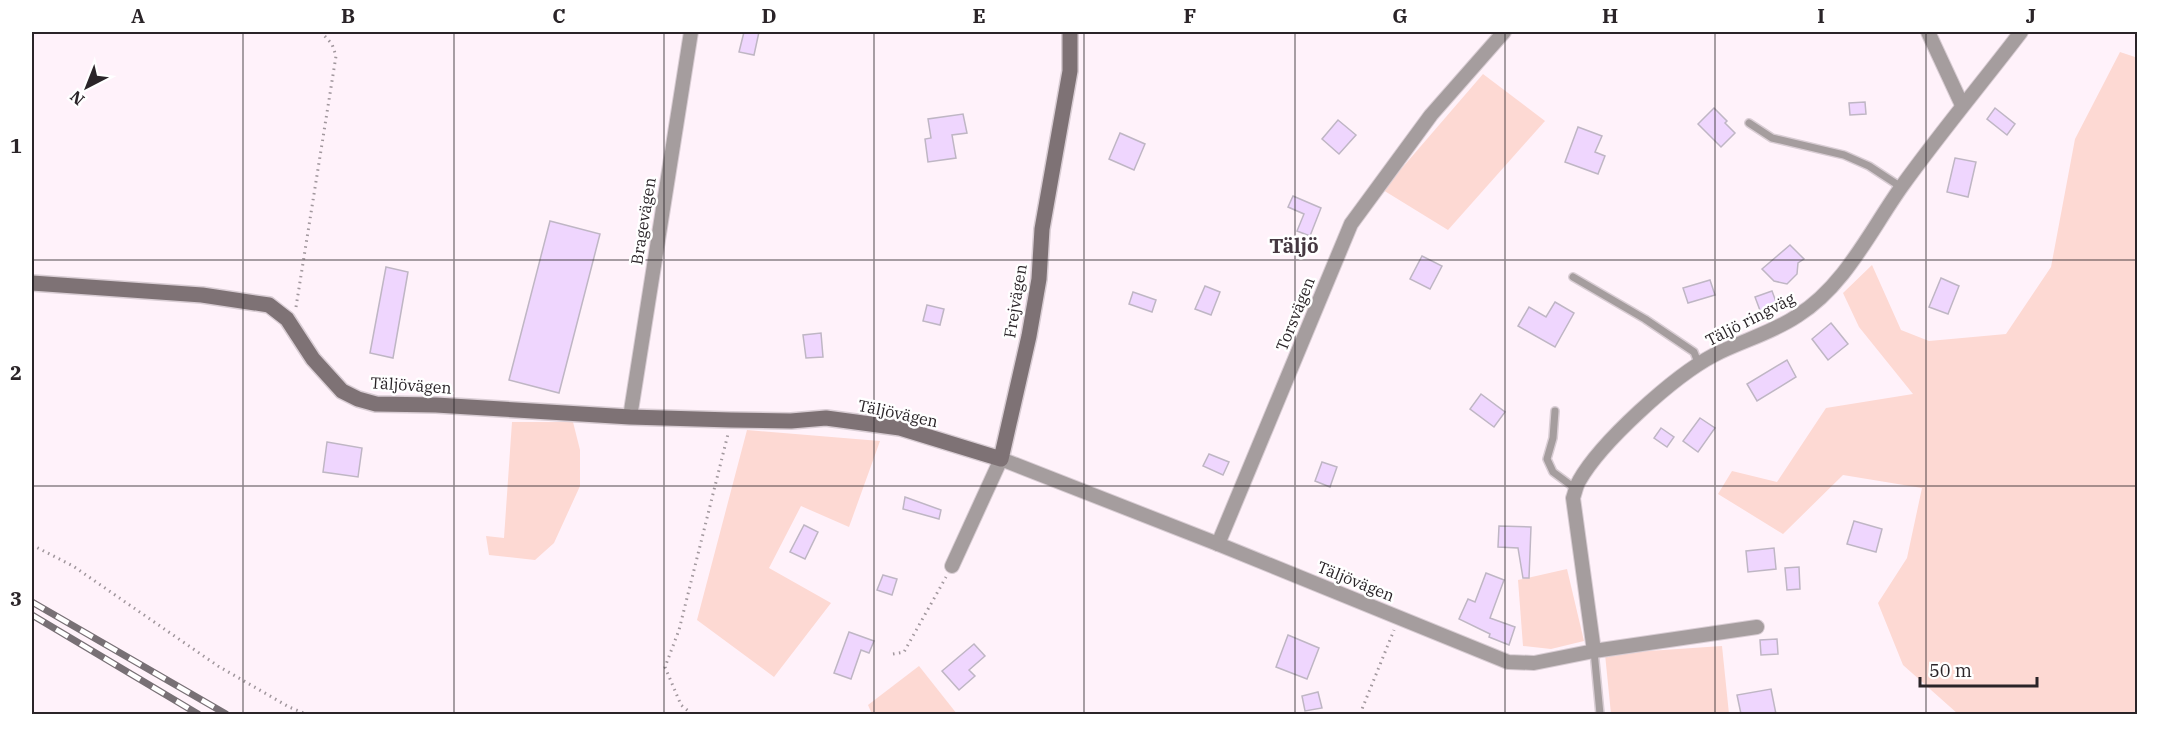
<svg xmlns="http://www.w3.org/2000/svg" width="2169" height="746" font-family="'IBM Plex Serif',serif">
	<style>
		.green { fill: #fdd9d3 }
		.building { fill: #efd6fe; stroke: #bfb6c4; stroke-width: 1.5 }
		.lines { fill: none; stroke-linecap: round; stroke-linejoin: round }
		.lane-casing { stroke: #d9cdd4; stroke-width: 10 }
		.street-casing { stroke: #d9cdd4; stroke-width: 16 }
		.secondary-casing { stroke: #d9cdd4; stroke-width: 18 }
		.path { stroke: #a1979d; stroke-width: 3; stroke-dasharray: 1.5 4.5; stroke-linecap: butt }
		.lane { stroke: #a59d9e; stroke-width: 7 }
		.street { stroke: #a59d9e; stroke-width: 14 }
		.secondary { stroke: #7e7275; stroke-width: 15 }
		.rail-casing { stroke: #787075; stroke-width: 7 }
		.rail { stroke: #fff; stroke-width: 4.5; stroke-dasharray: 14; stroke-linecap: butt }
		.grid { fill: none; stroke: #2a2428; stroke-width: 1.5; stroke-opacity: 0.55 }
		.labels { text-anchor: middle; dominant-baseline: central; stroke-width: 5; stroke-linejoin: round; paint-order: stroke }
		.street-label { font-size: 16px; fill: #2a2428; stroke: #fff }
		.quarter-label { font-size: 20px; font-weight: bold; fill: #453841; stroke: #fff }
		.neatline { fill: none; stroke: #2a2428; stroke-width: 2 }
		.grid-label { font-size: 20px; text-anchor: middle; font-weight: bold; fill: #2a2428 }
	</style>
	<rect width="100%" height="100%" fill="#fff2fa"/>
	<!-- green -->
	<g class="green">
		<polygon points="2120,52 2138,58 2137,714 1958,714 1903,665 1878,603 1907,558 1922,488 1843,475 1783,534 1718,494 1732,471 1777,482 1826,408 1913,394 1859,327 1843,293 1872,265 1901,330 1929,341 2006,334 2051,267 2075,139"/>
		<polygon points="1483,74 1545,121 1448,230 1383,190"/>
		<polygon points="512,422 573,422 580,450 580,486 554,543 535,560 489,555 486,536 504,538"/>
		<polygon points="747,430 880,441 849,527 801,506 769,568 831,603 774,677 697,620"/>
		<polygon points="1567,569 1584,641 1551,649 1523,646 1518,580"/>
		<polygon points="1722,646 1729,714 1611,714 1605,654"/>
		<polygon points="919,666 957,714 872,714 868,705"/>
	</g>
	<!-- building -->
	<g class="building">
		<polygon points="744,32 759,32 754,55 739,52"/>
		<polygon points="1865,102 1866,114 1850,115 1849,103"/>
		<polygon points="1714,108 1727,121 1725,123 1735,133 1721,147 1698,124"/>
		<polygon points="1995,108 2015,124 2007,135 1987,119"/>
		<polygon points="963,114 967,133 952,135 956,158 928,162 925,139 931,138 928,119"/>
		<polygon points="1338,120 1356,135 1339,154 1322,139"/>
		<polygon points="1578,127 1602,136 1595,152 1605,156 1598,174 1565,162"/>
		<polygon points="1120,133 1145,144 1134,170 1109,159"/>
		<polygon points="1955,158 1976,162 1968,197 1947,192"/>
		<polygon points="1293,196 1321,208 1310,236 1297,231 1304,214 1288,207"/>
		<polygon points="550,221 600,234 559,393 509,380"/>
		<polygon points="1790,245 1804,259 1798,263 1797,274 1787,284 1774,281 1762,269"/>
		<polygon points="1422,256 1442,266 1430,289 1410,279"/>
		<polygon points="386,267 408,272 393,358 370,353"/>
		<polygon points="1941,278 1959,286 1948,314 1929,307"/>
		<polygon points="1710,280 1715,295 1688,303 1683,288"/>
		<polygon points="1205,286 1220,292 1211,315 1195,309"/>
		<polygon points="1772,291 1778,307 1761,313 1755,297"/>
		<polygon points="1133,292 1156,300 1152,312 1129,304"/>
		<polygon points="1555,302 1574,313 1555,347 1518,326 1529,307 1546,317"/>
		<polygon points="927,305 944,309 940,325 923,321"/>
		<polygon points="1831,323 1848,344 1828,360 1812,339"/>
		<polygon points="821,333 823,357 806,358 803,335"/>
		<polygon points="1787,360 1796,377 1757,401 1747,384"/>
		<polygon points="1481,394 1505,412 1494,427 1470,409"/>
		<polygon points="1700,418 1715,428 1698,452 1683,441"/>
		<polygon points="1661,428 1674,437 1667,447 1654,438"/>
		<polygon points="327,442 362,448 358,477 323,472"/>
		<polygon points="1209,454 1229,462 1223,475 1203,466"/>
		<polygon points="1322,462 1337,467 1330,487 1315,481"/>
		<polygon points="905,497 941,510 939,519 903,509"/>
		<polygon points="1854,521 1882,529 1876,552 1847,544"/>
		<polygon points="804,525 818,532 805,559 790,552"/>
		<polygon points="1499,526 1531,527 1529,578 1523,578 1518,548 1498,547"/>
		<polygon points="1774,548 1776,569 1748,572 1746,551"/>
		<polygon points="1799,567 1800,589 1787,590 1785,568"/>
		<polygon points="1486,573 1504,580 1490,618 1515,627 1509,645 1489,637 1490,634 1459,619 1468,599 1475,602"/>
		<polygon points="883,575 897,579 892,595 877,590"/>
		<polygon points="849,632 874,641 869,653 861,650 851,679 834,673"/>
		<polygon points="1288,635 1319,648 1307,679 1276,667"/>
		<polygon points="1777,639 1778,654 1761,655 1760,640"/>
		<polygon points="974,644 985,656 969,670 975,676 959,690 942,671"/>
		<polygon points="1771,689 1776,714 1741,714 1737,695"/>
		<polygon points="1318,692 1322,708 1305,711 1302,696"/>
	</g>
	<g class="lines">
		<defs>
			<g id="lane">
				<polyline points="1749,123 1772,138 1844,155 1869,166 1901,187"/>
				<polyline points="1573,277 1645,319 1694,352 1699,365"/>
				<polyline points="1555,411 1553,438 1547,459 1553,472 1576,489"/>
				<polyline points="1594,651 1600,714"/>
			</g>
			<g id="street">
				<polyline points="1928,32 1962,105"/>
				<polyline points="630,417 691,32"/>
				<polyline points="1218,544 1351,224 1431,115 1504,32"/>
				<polyline points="952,566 1001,459 1218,544 1508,662 1534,663 1594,651 1757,627"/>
				<path d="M1594 651 1573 498C1575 493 1576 486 1579 481 1601 442 1674 376 1714 355 1741 341 1772 333 1797 316 1845 286 1870 231 1902 186 1940 133 1982 83 2021 32"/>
			</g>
			<polyline id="secondary" points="32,283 202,295 269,305 287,319 313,359 342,391 358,399 376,404 436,405 630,417 731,420 791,421 826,418 900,428 1001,459 1029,336 1039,279 1042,229 1070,71 1070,32"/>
		</defs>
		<!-- lane casing -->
		<use href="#lane" class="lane-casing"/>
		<!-- street casing -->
		<use href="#street" class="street-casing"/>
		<!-- secondary casing -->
		<use href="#secondary" class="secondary-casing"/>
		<!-- path -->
		<g class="path">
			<polyline points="296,307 336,56 332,44 321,32"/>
			<polyline points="32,545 73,566 218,666 289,707 306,714"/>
			<polyline points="893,654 904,652 946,577"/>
			<polyline points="692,714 681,705 665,667 679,630 728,434"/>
			<polyline points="1360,714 1394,630"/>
		</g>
		<!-- lane -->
		<use href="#lane" class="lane"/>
		<!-- street -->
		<use href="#street" class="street"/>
		<!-- secondary -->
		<use href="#secondary" class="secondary"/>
		<defs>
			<g id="rail">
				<polyline points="32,602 226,714"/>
				<polyline points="32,615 198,714"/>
			</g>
		</defs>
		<!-- rail casing -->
		<use href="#rail" class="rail-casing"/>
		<!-- rail -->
		<use href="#rail" class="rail"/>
	</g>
	<!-- grid -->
	<path class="grid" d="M243 32V714M454 32V714M664 32V714M874 32V714M1084 32V714M1295 32V714M1505 32V714M1715 32V714M1926 32V714M32 260H2138M32 486H2138"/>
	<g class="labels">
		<!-- street labels -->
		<g class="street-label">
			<text transform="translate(643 221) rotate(-81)">Bragevägen</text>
			<text transform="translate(1015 301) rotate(-81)">Frejvägen</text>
			<text transform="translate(1295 314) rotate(-68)">Torsvägen</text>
			<text transform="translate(1750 319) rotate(-27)">Täljö ringväg</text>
			<text transform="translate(411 385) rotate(4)">Täljövägen</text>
			<text transform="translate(898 413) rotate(12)">Täljövägen</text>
			<text transform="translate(1356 581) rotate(22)">Täljövägen</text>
		</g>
		<!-- quarter labels -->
		<g class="quarter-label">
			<text x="1294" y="245">Täljö</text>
		</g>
	</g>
	<!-- border -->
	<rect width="2169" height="746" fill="none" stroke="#ffffff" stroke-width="66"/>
	<!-- north arrow -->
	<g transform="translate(87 87) rotate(222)" stroke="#ffffff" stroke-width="4.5" paint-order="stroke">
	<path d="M0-4.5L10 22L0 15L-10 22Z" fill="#2a2428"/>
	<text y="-9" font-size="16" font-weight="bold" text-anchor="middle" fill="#2a2428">N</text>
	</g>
	<!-- scale -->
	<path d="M1920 677v9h117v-9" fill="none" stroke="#2a2428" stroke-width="3"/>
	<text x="1929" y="677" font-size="18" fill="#2a2428" stroke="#ffffff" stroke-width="4.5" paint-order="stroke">50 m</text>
	<rect x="33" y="33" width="2103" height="680" class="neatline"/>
	<g class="grid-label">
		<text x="138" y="23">A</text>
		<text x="348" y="23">B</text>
		<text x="559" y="23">C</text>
		<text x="769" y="23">D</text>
		<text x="979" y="23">E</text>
		<text x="1190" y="23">F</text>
		<text x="1400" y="23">G</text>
		<text x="1610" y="23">H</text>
		<text x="1821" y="23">I</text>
		<text x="2031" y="23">J</text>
		<text x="16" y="153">1</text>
		<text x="16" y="380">2</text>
		<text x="16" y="606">3</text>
	</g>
</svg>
